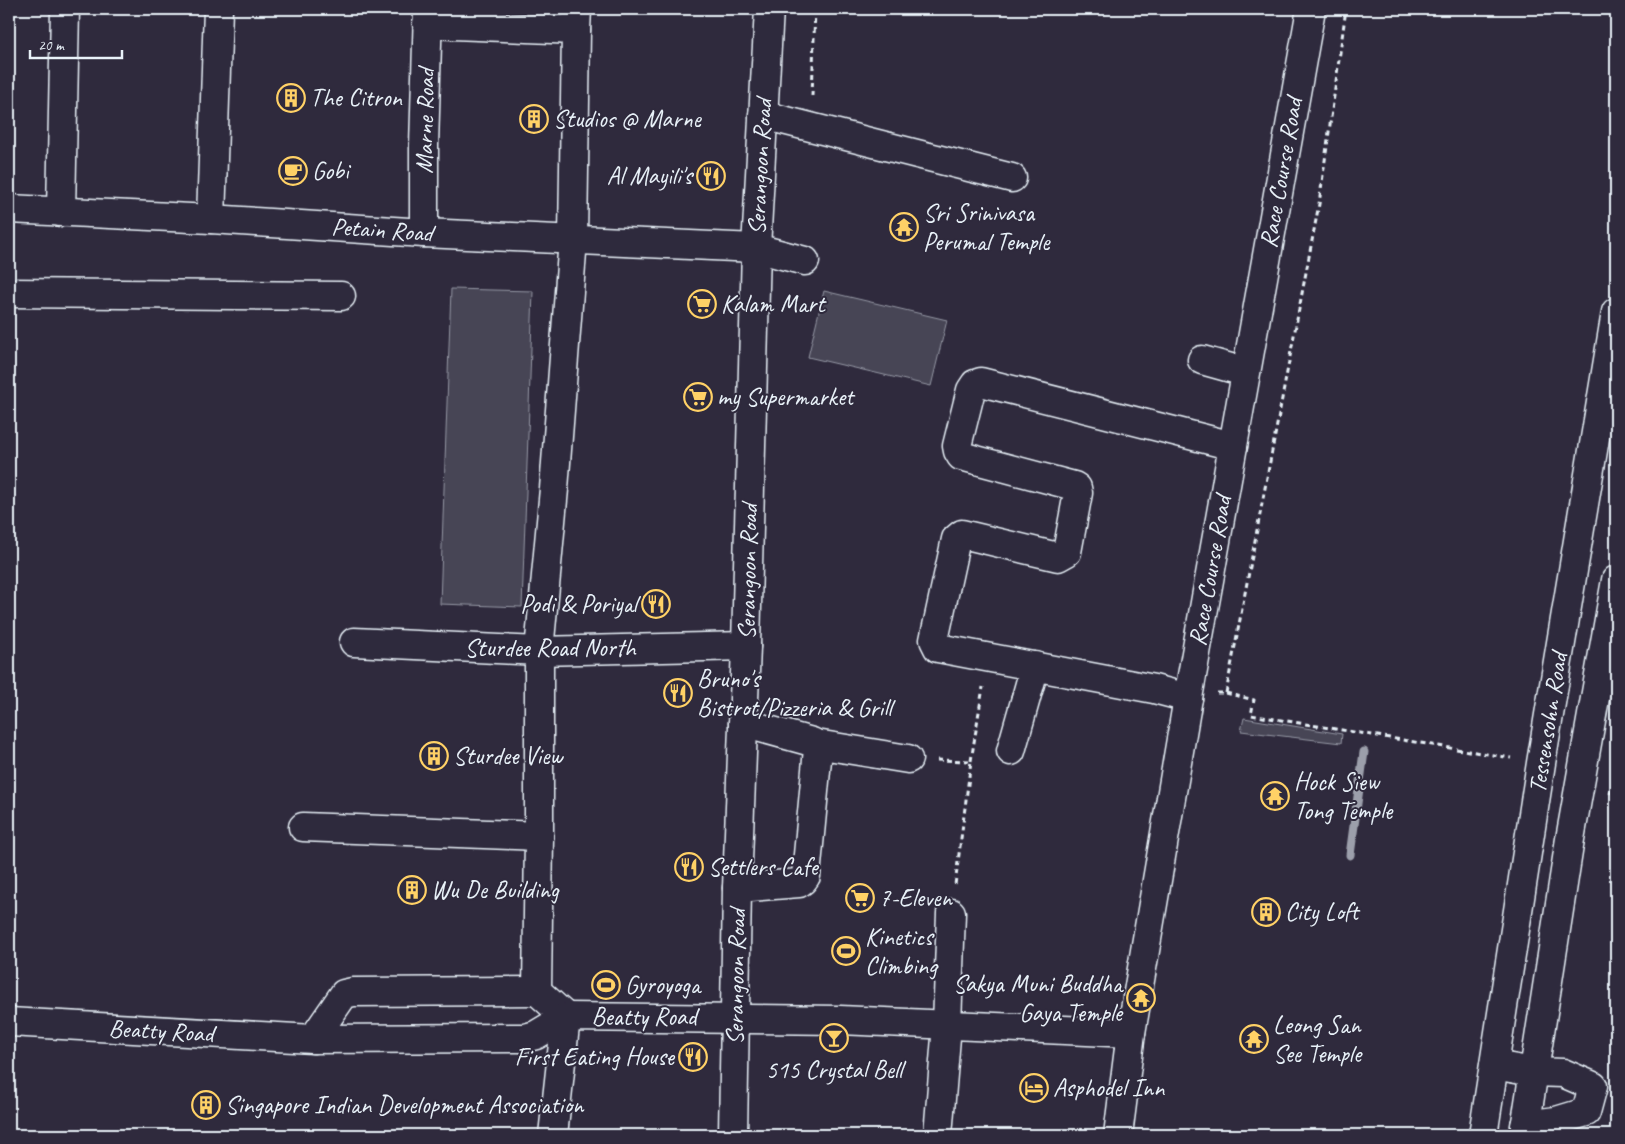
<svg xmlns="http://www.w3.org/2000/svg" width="1625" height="1144" font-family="Caveat,sans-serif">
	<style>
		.green { fill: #464455; stroke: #979aa6 }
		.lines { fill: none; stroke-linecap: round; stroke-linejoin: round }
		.stream { stroke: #9c9fab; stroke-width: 9 }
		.minor-casing { stroke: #e8f1f8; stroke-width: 31 }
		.major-casing { stroke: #e8f1f8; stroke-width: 31 }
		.path { stroke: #e8f1f8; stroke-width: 3; stroke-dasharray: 5 4; stroke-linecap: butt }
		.minor { stroke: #2f2a3d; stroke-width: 28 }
		.major { stroke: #2f2a3d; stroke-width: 28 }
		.labels { text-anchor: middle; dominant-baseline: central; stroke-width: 4; stroke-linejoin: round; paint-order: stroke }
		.poi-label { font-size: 25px; fill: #e8f1f8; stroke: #2f2a3d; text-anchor: start }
		.street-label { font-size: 25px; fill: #e8f1f8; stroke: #2f2a3d }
	</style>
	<rect width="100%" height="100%" fill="#2f2a3d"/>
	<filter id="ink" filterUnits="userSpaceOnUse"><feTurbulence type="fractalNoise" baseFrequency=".02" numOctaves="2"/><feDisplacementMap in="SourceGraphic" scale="10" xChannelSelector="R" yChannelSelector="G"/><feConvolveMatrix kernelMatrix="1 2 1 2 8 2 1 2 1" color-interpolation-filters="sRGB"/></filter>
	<g filter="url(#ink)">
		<!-- green -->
		<g class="green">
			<polygon points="451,289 533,291 522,607 440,604"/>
			<polygon points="824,291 947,320 931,386 808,357"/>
			<polygon points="1244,718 1342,734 1341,743 1241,731"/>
		</g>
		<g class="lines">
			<!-- stream -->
			<polyline class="stream" points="1350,855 1364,752"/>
			<defs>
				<g id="minor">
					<polyline points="427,24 576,30"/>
					<polyline points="763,115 1012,178"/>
					<polyline points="9,209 211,219 424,233 756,248 805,261"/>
					<polyline points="61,212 65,9"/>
					<polyline points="211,219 218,9"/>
					<polyline points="424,233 424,146 428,9"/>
					<polyline points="9,293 341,296"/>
					<polyline points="1202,360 1245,372"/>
					<polyline points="354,642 539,651 746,646"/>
					<polyline points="1188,698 1154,689 938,648 934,640 956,539 962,534 1058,557 1067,552 1078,493 1077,488 1074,486 961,456 958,451 957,446 971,390 975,384 981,382 1233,446"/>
					<polyline points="816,744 908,759"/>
					<polyline points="1011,751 1035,666"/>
					<polyline points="303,827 539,836"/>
					<polyline points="737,888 799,883 803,880 806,876 818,749 816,744 812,742 743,723"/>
					<polyline points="566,1017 537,991 539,836 539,651 554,489 573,239 576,30 577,9"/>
					<polyline points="9,1022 313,1039 525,1038 536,1035 566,1017 840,1020 1131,1033"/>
					<polyline points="313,1039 344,994 353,992 537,991"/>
					<polyline points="1494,1065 1533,1072 1563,1073 1593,1086 1586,1112 1556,1121 1525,1125"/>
					<polyline points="553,1135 566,1017"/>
					<polyline points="938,1135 947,1025 951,913"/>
					<polyline points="1118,1135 1131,1033 1188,698 1311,9"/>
					<polyline points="1483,1135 1541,763 1616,312"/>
					<polyline points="1524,1135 1570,839 1616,580"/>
				</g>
				<polyline id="major" points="733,1135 737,888 746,646 756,248 769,9"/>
			</defs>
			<!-- minor casing -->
			<use href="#minor" class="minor-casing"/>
			<!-- major casing -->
			<use href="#major" class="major-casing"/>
			<!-- path -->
			<g class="path">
				<polyline points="812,96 815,9"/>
				<polyline points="1217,693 1226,693 1254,700 1251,715 1511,758"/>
				<polyline points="1226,693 1319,204 1346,9"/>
				<polyline points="937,760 971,761 955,885"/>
				<polyline points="971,761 983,687"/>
				<polyline points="1610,794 1616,776"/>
			</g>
			<!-- minor -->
			<use href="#minor" class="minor"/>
			<!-- major -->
			<use href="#major" class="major"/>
		</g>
	</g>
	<!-- icons -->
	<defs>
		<symbol id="building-ring" viewBox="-11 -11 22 22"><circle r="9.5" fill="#2f2a3d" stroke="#ffd166" stroke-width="1.5"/><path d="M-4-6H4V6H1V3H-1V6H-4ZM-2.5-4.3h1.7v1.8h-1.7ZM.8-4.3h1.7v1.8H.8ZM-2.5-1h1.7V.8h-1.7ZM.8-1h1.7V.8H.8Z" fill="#ffd166"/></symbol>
		<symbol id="cafe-ring" viewBox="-11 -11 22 22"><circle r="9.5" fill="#2f2a3d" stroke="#ffd166" stroke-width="1.5"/><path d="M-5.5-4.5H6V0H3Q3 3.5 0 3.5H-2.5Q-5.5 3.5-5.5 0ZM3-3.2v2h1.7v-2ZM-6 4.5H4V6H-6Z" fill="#ffd166"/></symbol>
		<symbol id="restaurant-ring" viewBox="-11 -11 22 22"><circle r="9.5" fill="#2f2a3d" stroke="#ffd166" stroke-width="1.5"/><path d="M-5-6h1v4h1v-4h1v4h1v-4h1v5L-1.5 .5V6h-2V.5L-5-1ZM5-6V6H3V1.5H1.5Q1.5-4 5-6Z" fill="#ffd166"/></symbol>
		<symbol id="temple-ring" viewBox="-11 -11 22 22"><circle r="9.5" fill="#2f2a3d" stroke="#ffd166" stroke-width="1.5"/><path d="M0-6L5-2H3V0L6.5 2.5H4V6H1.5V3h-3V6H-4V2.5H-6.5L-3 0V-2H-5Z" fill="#ffd166"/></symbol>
		<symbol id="supermarket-ring" viewBox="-11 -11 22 22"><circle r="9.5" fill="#2f2a3d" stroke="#ffd166" stroke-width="1.5"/><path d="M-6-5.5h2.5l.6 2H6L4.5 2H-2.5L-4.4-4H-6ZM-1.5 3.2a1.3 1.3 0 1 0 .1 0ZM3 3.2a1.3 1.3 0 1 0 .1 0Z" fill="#ffd166"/></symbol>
		<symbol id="stadium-ring" viewBox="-11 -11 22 22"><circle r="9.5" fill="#2f2a3d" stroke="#ffd166" stroke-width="1.5"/><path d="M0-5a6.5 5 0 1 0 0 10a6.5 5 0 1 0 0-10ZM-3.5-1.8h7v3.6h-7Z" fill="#ffd166"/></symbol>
		<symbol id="bar-ring" viewBox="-11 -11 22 22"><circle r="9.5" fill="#2f2a3d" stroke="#ffd166" stroke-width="1.5"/><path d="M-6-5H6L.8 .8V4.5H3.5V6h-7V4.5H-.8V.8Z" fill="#ffd166"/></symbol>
		<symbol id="hotel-ring" viewBox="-11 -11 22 22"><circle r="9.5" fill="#2f2a3d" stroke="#ffd166" stroke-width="1.5"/><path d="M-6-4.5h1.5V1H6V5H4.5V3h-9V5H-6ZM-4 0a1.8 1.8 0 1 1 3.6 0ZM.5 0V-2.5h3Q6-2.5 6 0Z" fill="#ffd166"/></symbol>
	</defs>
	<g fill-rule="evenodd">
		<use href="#building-ring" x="275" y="82" width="32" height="32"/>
		<use href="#building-ring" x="518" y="103" width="32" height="32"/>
		<use href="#cafe-ring" x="277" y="155" width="32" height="32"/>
		<use href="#restaurant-ring" x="695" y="160" width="32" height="32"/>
		<use href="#temple-ring" x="888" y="211" width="32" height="32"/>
		<use href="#supermarket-ring" x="686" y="288" width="32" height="32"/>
		<use href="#supermarket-ring" x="682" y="381" width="32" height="32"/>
		<use href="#restaurant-ring" x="640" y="588" width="32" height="32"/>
		<use href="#restaurant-ring" x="662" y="677" width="32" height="32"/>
		<use href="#building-ring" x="418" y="740" width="32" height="32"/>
		<use href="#temple-ring" x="1259" y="780" width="32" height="32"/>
		<use href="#restaurant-ring" x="673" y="851" width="32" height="32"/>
		<use href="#building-ring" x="396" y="874" width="32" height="32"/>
		<use href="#supermarket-ring" x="844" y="882" width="32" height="32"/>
		<use href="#building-ring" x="1250" y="896" width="32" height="32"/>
		<use href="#stadium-ring" x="830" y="935" width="32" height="32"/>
		<use href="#stadium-ring" x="590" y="969" width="32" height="32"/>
		<use href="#temple-ring" x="1125" y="982" width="32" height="32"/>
		<use href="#bar-ring" x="818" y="1022" width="32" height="32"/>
		<use href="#temple-ring" x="1238" y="1023" width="32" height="32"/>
		<use href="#restaurant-ring" x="677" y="1041" width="32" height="32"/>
		<use href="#hotel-ring" x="1018" y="1072" width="32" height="32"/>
		<use href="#building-ring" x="190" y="1089" width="32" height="32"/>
	</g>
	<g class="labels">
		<!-- poi labels -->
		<g class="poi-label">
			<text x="310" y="98">The Citron</text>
			<text x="553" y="119">Studios @ Marne</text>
			<text x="312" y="171">Gobi</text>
			<text x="692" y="176" text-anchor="end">Al Mayili's</text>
			<text x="923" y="213">Sri Srinivasa<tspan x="923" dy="29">Perumal Temple</tspan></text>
			<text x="721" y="304">Kalam Mart</text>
			<text x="717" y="397">my Supermarket</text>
			<text x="637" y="604" text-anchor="end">Podi &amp; Poriyal</text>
			<text x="697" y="679">Bruno's<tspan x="697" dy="29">Bistrot/Pizzeria &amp; Grill</tspan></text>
			<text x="453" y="756">Sturdee View</text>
			<text x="1294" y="782">Hock Siew<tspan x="1294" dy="29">Tong Temple</tspan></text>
			<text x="708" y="867">Settlers Cafe</text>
			<text x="431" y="890">Wu De Building</text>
			<text x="879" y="898">7-Eleven</text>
			<text x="1285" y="912">City Loft</text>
			<text x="865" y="937">Kinetics<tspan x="865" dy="29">Climbing</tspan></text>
			<text x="1122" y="984" text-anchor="end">Sakya Muni Buddha<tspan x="1122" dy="29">Gaya Temple</tspan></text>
			<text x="625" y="985">Gyroyoga</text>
			<text x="1273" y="1025">Leong San<tspan x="1273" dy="29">See Temple</tspan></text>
			<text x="674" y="1057" text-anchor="end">First Eating House</text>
			<text x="834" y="1070" text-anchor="middle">515 Crystal Bell</text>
			<text x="1053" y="1088">Asphodel Inn</text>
			<text x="225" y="1105">Singapore Indian Development Association</text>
		</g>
		<!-- street labels -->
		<g class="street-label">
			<text transform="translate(425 121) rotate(-89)">Marne Road</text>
			<text transform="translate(760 167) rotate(-87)">Serangoon Road</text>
			<text transform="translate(1281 173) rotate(-80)">Race Course Road</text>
			<text transform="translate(382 230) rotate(4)">Petain Road</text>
			<text transform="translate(1210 571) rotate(-80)">Race Course Road</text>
			<text transform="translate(748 572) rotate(-89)">Serangoon Road</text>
			<text x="550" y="648">Sturdee Road North</text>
			<text transform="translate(1548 723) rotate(-81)">Tessensohn Road</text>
			<text transform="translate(736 977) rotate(-89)">Serangoon Road</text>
			<text x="644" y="1017">Beatty Road</text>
			<text transform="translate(161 1031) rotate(3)">Beatty Road</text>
		</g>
	</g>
	<!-- margin -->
	<rect width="1625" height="1144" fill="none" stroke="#2f2a3d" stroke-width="30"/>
	<rect x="15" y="15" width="1595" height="1114" fill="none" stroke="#e8f1f8" stroke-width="2" filter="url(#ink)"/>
	<!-- scale -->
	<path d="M30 50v8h92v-8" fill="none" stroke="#e8f1f8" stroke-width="2.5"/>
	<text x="38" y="50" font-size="15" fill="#e8f1f8" stroke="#2f2a3d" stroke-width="4" paint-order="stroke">20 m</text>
</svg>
